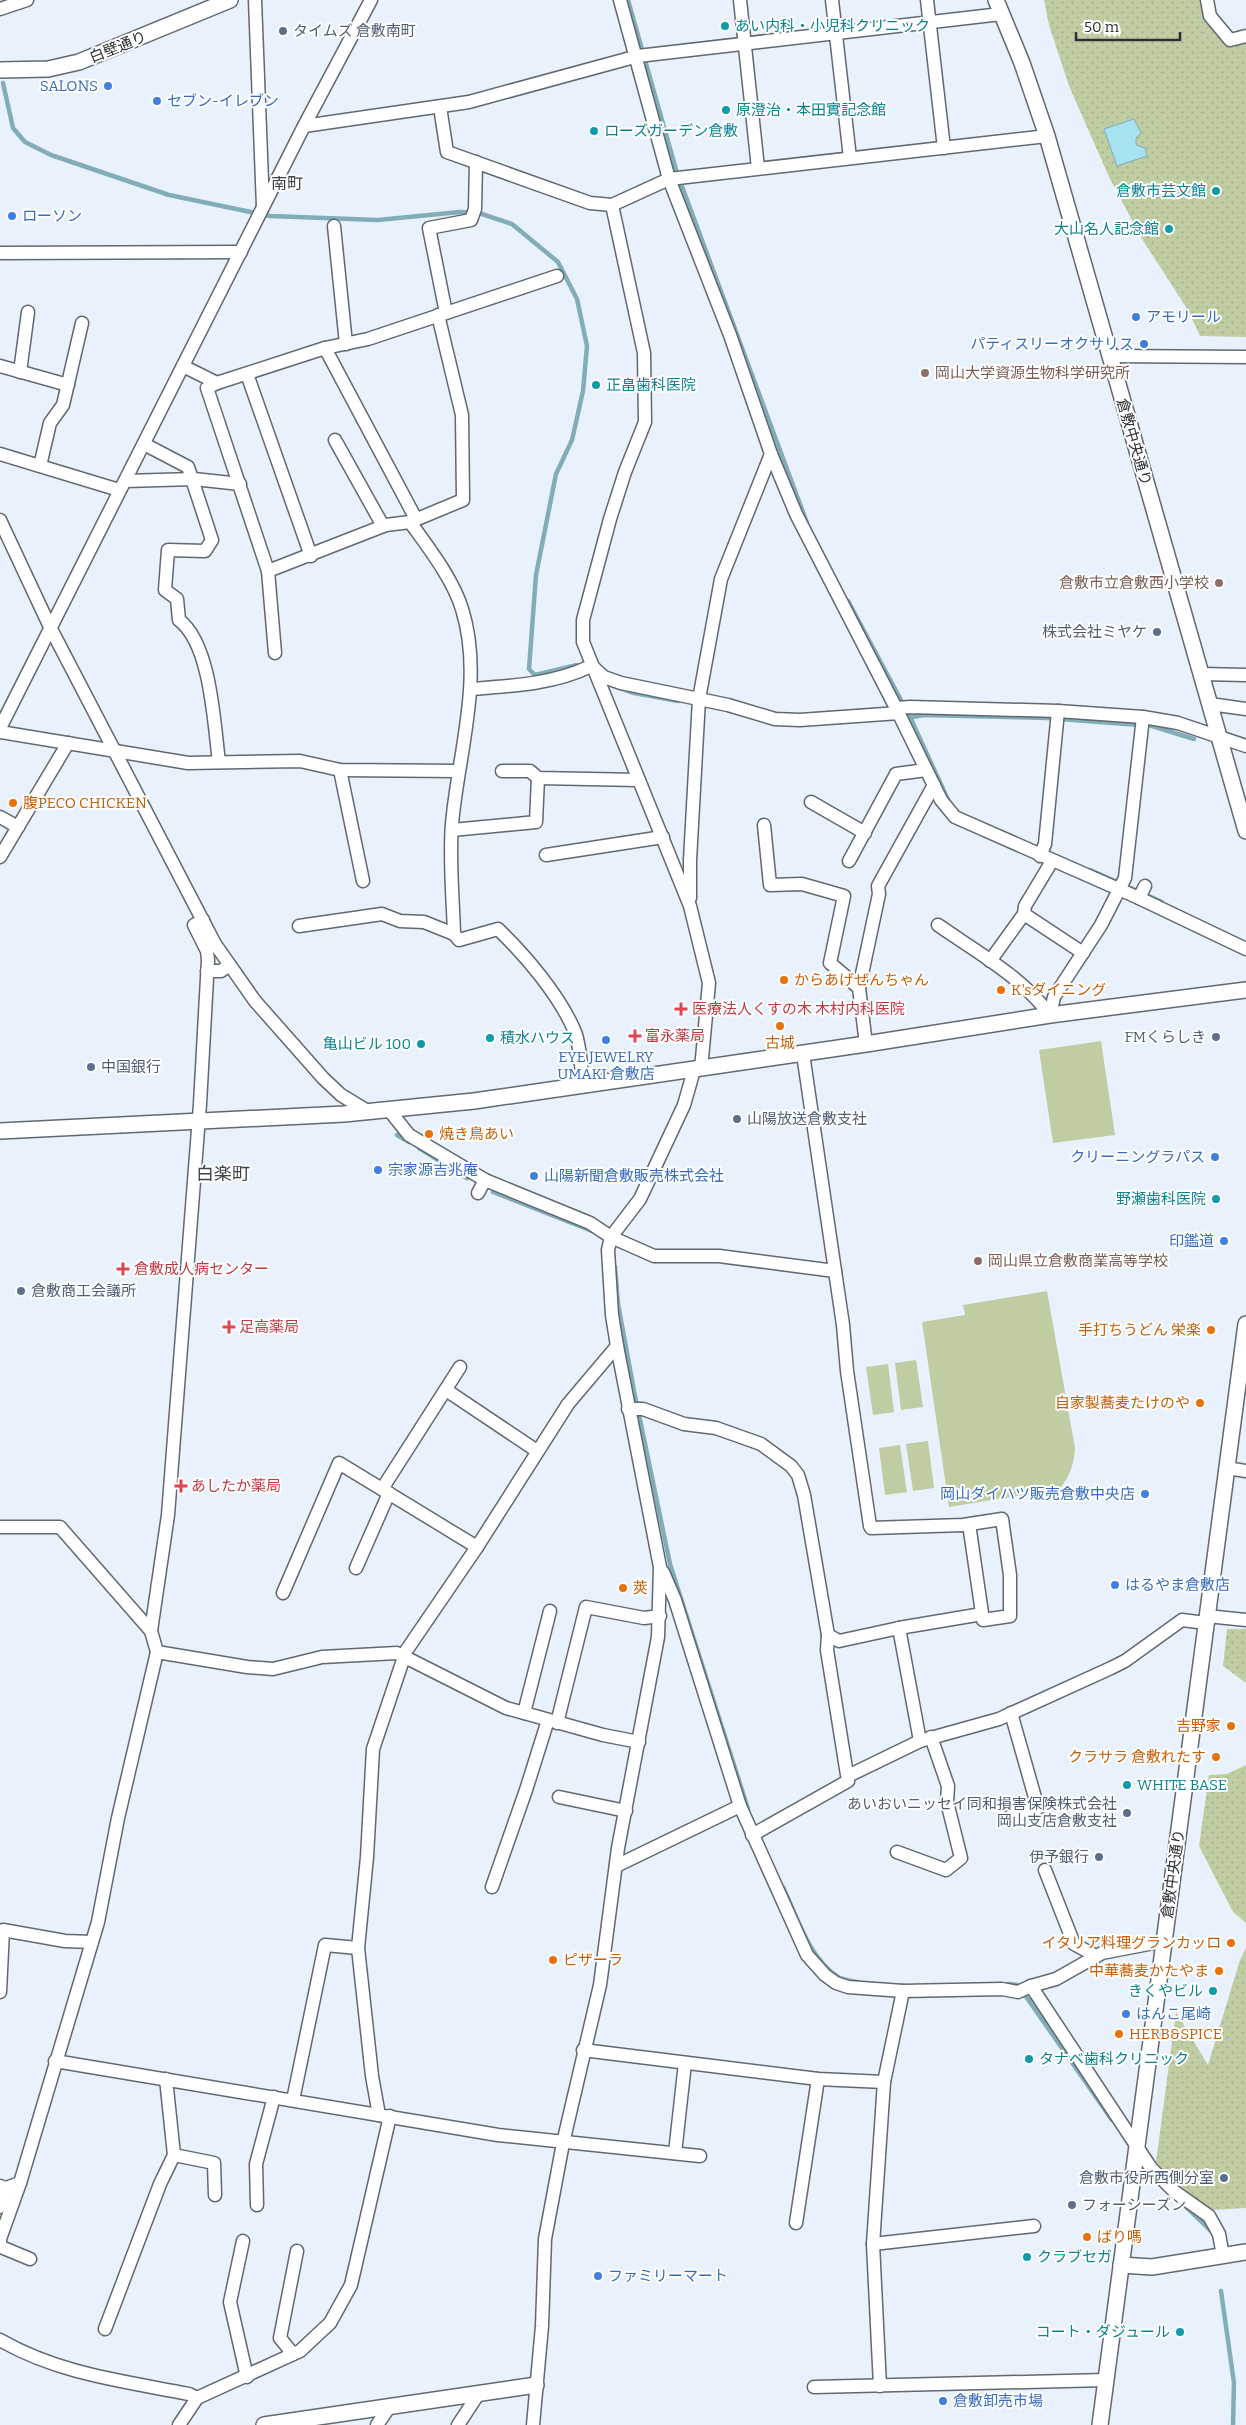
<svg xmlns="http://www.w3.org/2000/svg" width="1246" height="2425" font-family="Bitter,'Noto Sans JP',serif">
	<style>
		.grass { fill: #c0cda3 }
		.park { fill: url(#park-dots) }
		.water { fill: #a7e2f1; stroke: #82acb8 }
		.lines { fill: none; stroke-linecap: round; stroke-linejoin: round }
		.stream { stroke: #82acb8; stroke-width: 4.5 }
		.minor-casing { stroke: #606870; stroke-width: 15 }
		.tertiary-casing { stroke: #606870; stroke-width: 18 }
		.minor { stroke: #fff; stroke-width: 12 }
		.tertiary { stroke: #fff; stroke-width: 15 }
		.culture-dot { fill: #0f9aa8; stroke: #fefefe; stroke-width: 2 }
		.service-dot { fill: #5c6f8a; stroke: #fefefe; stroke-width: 2 }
		.shop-dot { fill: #3f7fe0; stroke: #fefefe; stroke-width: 2 }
		.education-dot { fill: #8d6e63; stroke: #fefefe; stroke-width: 2 }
		.food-dot { fill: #e8710a; stroke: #fefefe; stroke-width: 2 }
		.health-dot { fill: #e0444e; stroke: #fefefe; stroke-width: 2 }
		.labels { text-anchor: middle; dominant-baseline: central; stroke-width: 4; stroke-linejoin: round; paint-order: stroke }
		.culture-label { font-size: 15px; fill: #0d838f; stroke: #fefefe; text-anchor: start }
		.service-label { font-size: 15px; fill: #4e5e75; stroke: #fefefe; text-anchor: start }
		.street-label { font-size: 15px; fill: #2c2f33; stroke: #fefefe }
		.shop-label { font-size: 15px; fill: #366cbe; stroke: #fefefe; text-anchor: start }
		.education-label { font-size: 15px; fill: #785e54; stroke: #fefefe; text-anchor: start }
		.food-label { font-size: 15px; fill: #c56008; stroke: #fefefe; text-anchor: start }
		.health-label { font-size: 15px; fill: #be3a42; stroke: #fefefe; text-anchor: start }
		.neighbourhood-label { font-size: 16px; fill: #3d444c; stroke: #fefefe }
		.quarter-label { font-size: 18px; fill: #3d444c; stroke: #fefefe }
	</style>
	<defs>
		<pattern id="park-dots" width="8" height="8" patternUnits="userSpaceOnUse" patternTransform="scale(1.25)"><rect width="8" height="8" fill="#c0cda3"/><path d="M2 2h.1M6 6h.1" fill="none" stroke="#a5b08d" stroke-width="1.8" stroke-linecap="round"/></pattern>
	</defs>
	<rect width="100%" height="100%" fill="#e9f2fc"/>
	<!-- grass -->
	<g class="grass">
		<polygon points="1101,1041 1115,1135 1053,1143 1039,1050"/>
		<path d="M1047 1291 1075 1448C1074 1465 1070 1475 1060 1489L949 1507 922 1322 965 1315 963 1305Z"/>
		<polygon points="916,1360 923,1407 901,1410 895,1363"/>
		<polygon points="888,1364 894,1412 873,1415 866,1367"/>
		<polygon points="928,1441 934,1488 913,1491 906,1444"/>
		<polygon points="900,1445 907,1492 885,1495 879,1448"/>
	</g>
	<!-- park -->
	<g class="park">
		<polygon points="1044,0 1204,0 1228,43 1246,43 1246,337 1200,336 1188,310 1142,239 1109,177 1069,86 1049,25"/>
		<polygon points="1227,1629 1246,1629 1246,1683 1223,1666"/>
		<polygon points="1246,1765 1246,1923 1233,1912 1199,1846 1209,1775 1227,1774"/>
		<polygon points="1246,1948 1246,2208 1212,2210 1173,2181 1156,2162 1176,2012 1208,2065 1240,1960"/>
	</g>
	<!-- water -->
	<polygon class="water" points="1134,119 1141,133 1136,138 1136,145 1145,148 1147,156 1117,166 1104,129"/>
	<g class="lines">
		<!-- stream -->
		<g class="stream">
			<polyline points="628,0 677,173 807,523"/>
			<polyline points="3,83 13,128 25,142 51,155 169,195 270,216 378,220 460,212 479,213 512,224 558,262 577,299 587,346 583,391 572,440 556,474 536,575 529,669 535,675 577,665"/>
			<polyline points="848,601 910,717 949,802"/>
			<polyline points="608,684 634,693 678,701"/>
			<polyline points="908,718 923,715 1047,718 1152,726 1194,739"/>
			<polyline points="1090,870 1162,902"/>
			<polyline points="397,1135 409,1142"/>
			<polyline points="419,1148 467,1178"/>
			<polyline points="493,1192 592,1231"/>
			<polyline points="615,1267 618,1304 634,1391 670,1564 748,1809"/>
			<path d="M783 1887C797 1917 809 1958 838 1977 844 1980 852 1981 857 1982"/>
			<polyline points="1008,1984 1018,1985 1112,2120"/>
			<polyline points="1183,2204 1212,2232"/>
			<polyline points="1221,2291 1234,2383 1233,2425"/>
		</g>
		<defs>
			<g id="minor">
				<polyline points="255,0 263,207"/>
				<polyline points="620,0 669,179 730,335 771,454 796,514 896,708"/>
				<polyline points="740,0 758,168"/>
				<polyline points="832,0 850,158"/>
				<polyline points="927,0 944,148"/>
				<polyline points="1207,0 1210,16 1230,40 1246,36"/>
				<polyline points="0,9 27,0"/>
				<polyline points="440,107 447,152 590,203 612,205"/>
				<polyline points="304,126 469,102 638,56 1001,14"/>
				<polyline points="334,226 346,344"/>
				<polyline points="0,253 241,252"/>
				<polyline points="446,313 429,228 471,220 475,209 476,162"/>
				<polyline points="325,348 416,519"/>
				<polyline points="1109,356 1246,357"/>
				<polyline points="0,366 68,385"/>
				<polyline points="183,366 217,383 325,348 368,339 557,276"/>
				<polyline points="20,372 28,312"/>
				<polyline points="247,374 311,556"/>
				<polyline points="217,383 207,388 268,571 275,653"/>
				<polyline points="335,440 383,526"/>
				<path d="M144 444 188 467 212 540 205 551 168 550 165 590 177 599 179 620C211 644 214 724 219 762"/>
				<polyline points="0,454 119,490"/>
				<polyline points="40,466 50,423 63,405 82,323"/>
				<polyline points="125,481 194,479 240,484"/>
				<polyline points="0,520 50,627 215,944 255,1001 323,1078 341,1095 369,1112"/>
				<path d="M410 522C428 547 453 579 462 609 484 679 458 754 452 824 449 860 453 898 454 934L459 940 498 929C526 956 560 996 575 1032 581 1048 581 1070 583 1086"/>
				<polyline points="268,571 386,525 410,522 463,500 462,415 438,315"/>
				<polyline points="593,667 604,677 621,683 728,705 775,719 800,720 899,713"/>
				<polyline points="1202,674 1246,675"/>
				<path d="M471 689C512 686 554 684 591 666"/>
				<polyline points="1210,704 1246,709"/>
				<polyline points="0,728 304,126 371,0"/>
				<polyline points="0,732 188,763 300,761 340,770 457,771"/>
				<polyline points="1246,746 1178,723 1143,717 1058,711 910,707 896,708 941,800 955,817 1139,898 1246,949"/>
				<polyline points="340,770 363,881"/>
				<polyline points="502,771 530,771 538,778 639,780"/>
				<polyline points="811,802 865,833"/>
				<polyline points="0,817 18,827"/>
				<polyline points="764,825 770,885 802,884 844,896 830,963 859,988 866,1044"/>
				<polyline points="452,830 536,822 538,778"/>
				<polyline points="546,855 663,837"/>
				<polyline points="1040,856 1045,844 1058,711"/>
				<polyline points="0,857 68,743"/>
				<polyline points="849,861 896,774 926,770"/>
				<polyline points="690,898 690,860 699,699 721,579 771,454"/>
				<polyline points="1139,898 1145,886"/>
				<polyline points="1024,914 1083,953"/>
				<path d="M938 925C977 952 1022 977 1050 1015"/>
				<polyline points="299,926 382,914 400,921 424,922 454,934"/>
				<polyline points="990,961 1024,914 1025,906 1052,861"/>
				<polyline points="207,971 221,971 229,965"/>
				<polyline points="859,988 879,894 878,886 934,785"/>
				<polyline points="1050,1015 1054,997 1101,925 1125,878 1143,717"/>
				<polyline points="803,1054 843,1325 847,1371 870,1526 871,1528 963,1525 1002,1519 1010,1575 1010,1616 983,1620 969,1524"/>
				<polyline points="701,1069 709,983 690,906 583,642 583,620 610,519 625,472 645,422 644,353 612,205 669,179 1047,136"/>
				<polyline points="389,1110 409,1135 485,1180 590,1223 611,1237 654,1256 719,1256 835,1271"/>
				<polyline points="478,1193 485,1180"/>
				<polyline points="446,1390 537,1451"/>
				<polyline points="628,1409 643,1409 684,1424 716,1428 761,1444 791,1466 798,1475 804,1495 828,1635 839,1641 899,1628 982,1614"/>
				<polyline points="1227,1468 1246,1471"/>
				<polyline points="382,1489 460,1367"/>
				<polyline points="0,1527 60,1527 151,1631"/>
				<polyline points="356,1568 389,1493"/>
				<polyline points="663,1572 675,1600 740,1806 807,1955 825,1975 836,1983 848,1987 903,1991 1002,1989 1018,1992 1031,1986 1151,2168 1175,2192 1209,2216 1219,2234 1223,2256"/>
				<polyline points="283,1593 339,1463 477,1547"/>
				<polyline points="1207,1616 1246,1620"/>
				<polyline points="899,1628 920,1741"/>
				<polyline points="157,1652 247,1667 273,1669 322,1657 397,1653 506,1708 603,1735 639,1742"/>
				<polyline points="524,1713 550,1611"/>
				<polyline points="557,1723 586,1607 644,1618 660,1616"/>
				<polyline points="848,1776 920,1741 999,1719 1111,1668 1125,1661 1182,1620 1206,1623"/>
				<polyline points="559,1797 626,1811"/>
				<polyline points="1009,1817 1038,1808 1011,1713"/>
				<polyline points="752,1835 848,1781 827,1650 828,1635"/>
				<polyline points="897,1852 946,1870 961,1858 947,1802 948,1786 931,1737"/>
				<polyline points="616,1866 740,1806"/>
				<polyline points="1045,1870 1074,1944 1096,1956"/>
				<polyline points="492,1887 526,1790 548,1720"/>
				<polyline points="1031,1986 1056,1979 1102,1953 1164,1941"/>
				<polyline points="0,1992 3,1930 65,1941 92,1942"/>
				<polyline points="583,2050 818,2079 884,2082"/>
				<polyline points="55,2061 498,2135 700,2156"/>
				<polyline points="293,2100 325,1945 358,1948"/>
				<polyline points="379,2115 372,2076 358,1948 367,1857 373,1749 406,1651 477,1547 568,1404 617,1346"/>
				<polyline points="675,2153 685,2063"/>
				<polyline points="174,2155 214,2163 215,2195"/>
				<polyline points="0,2186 6,2188 20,2183 98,1922 118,1818 157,1652 151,1631 168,1515 200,1104 208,960 207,951 194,925 203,920"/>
				<polyline points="257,2205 256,2164 274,2097"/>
				<polyline points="0,2207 6,2188"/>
				<polyline points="796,2223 818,2079"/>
				<polyline points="0,2239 20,2183"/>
				<polyline points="243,2241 230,2302 247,2377"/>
				<polyline points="0,2242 1,2247 30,2259"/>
				<polyline points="873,2244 1034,2226"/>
				<polyline points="105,2329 160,2184 174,2155 166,2079"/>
				<path d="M0 2340C59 2374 123 2381 189 2394L197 2398"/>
				<polyline points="293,2354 280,2338 297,2251"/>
				<polyline points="880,2386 873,2244 884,2082 903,1991"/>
				<polyline points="814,2387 1106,2380"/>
				<polyline points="179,2425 197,2398 300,2351 330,2323 351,2285 390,2116"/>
				<polyline points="377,2425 390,2406"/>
				<polyline points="458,2425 479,2393"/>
				<polyline points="533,2425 542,2326 545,2239 563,2143 600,1985 618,1848 658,1637 660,1567 617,1346 612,1315 608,1250 611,1237 640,1199 684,1105 694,1070"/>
			</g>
			<g id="tertiary">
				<polyline points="996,0 1022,63 1047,136 1246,831"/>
				<polyline points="0,70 48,69 79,62 230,0"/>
				<polyline points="0,1131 344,1114 474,1101 866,1044 1050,1015 1246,990"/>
				<polyline points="1121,2265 1152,2267 1246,2252"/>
				<polyline points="264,2425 536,2385"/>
				<polyline points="1100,2425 1246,1324"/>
			</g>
		</defs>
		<!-- minor casing -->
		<use href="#minor" class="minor-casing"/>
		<!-- tertiary casing -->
		<use href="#tertiary" class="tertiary-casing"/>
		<!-- minor -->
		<use href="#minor" class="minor"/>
		<!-- tertiary -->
		<use href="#tertiary" class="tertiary"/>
	</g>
	<!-- markers -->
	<g class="culture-dot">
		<circle cx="725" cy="26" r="5"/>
		<circle cx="726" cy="110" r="5"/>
		<circle cx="594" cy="131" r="5"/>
		<circle cx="1216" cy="191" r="5"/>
		<circle cx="1169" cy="229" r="5"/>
		<circle cx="596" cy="385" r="5"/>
		<circle cx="490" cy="1038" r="5"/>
		<circle cx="421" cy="1044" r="5"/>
		<circle cx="1216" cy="1199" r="5"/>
		<circle cx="1127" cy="1785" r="5"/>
		<circle cx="1213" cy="1991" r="5"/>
		<circle cx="1029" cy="2059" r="5"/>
		<circle cx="1027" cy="2257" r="5"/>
		<circle cx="1180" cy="2332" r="5"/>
	</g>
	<g class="service-dot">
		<circle cx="283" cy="31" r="5"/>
		<circle cx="1157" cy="632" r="5"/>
		<circle cx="1216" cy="1037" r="5"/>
		<circle cx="91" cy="1067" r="5"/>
		<circle cx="737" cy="1119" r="5"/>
		<circle cx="21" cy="1291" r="5"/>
		<circle cx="1127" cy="1813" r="5"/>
		<circle cx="1099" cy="1857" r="5"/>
		<circle cx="1224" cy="2178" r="5"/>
		<circle cx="1072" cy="2205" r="5"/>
	</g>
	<g class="shop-dot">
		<circle cx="108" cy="86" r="5"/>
		<circle cx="157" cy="101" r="5"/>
		<circle cx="12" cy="216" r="5"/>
		<circle cx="1136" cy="317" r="5"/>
		<circle cx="1144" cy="344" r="5"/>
		<circle cx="606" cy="1040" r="5"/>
		<circle cx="1215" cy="1157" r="5"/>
		<circle cx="378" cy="1170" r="5"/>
		<circle cx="534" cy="1176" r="5"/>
		<circle cx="1224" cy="1241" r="5"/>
		<circle cx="1145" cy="1494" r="5"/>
		<circle cx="1115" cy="1585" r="5"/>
		<circle cx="1126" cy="2014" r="5"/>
		<circle cx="598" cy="2276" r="5"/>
		<circle cx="943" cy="2401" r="5"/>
	</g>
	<g class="education-dot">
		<circle cx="925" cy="373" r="5"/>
		<circle cx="1219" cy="583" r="5"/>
		<circle cx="978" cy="1261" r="5"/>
	</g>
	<g class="food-dot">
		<circle cx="13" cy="803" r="5"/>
		<circle cx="784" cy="980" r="5"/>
		<circle cx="1001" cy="990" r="5"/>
		<circle cx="780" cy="1026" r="5"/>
		<circle cx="429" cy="1134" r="5"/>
		<circle cx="1211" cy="1330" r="5"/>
		<circle cx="1200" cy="1403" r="5"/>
		<circle cx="623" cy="1588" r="5"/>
		<circle cx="1231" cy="1726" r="5"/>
		<circle cx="1216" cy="1757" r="5"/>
		<circle cx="1231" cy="1943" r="5"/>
		<circle cx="553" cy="1960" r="5"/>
		<circle cx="1219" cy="1971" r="5"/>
		<circle cx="1119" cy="2034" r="5"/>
		<circle cx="1087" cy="2237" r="5"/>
	</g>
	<g class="health-dot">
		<path d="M678.5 1001.5h5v5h5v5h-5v5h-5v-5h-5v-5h5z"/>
		<path d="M632.5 1028.5h5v5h5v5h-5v5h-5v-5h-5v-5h5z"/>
		<path d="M120.5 1261.5h5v5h5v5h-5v5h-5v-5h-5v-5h5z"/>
		<path d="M226.5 1319.5h5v5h5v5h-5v5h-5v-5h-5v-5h5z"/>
		<path d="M178.5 1478.5h5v5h5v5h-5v5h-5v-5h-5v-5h5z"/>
	</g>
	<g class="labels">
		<!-- culture labels -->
		<g class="culture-label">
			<text x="735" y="26">あい内科・小児科クリニック</text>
			<text x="736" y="110">原澄治・本田實記念館</text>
			<text x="604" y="131">ローズガーデン倉敷</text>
			<text x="1206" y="191" text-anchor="end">倉敷市芸文館</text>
			<text x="1159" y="229" text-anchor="end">大山名人記念館</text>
			<text x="606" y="385">正畠歯科医院</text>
			<text x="500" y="1038">積水ハウス</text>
			<text x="411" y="1044" text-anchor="end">亀山ビル 100</text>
			<text x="1206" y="1199" text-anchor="end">野瀬歯科医院</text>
			<text x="1137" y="1785">WHITE BASE</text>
			<text x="1203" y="1991" text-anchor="end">きくやビル</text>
			<text x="1039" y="2059">タナベ歯科クリニック</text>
			<text x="1037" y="2257">クラブセガ</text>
			<text x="1170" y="2332" text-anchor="end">コート・ダジュール</text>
		</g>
		<!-- service labels -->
		<g class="service-label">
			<text x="293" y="31">タイムズ 倉敷南町</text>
			<text x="1147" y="632" text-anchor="end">株式会社ミヤケ</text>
			<text x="1206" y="1037" text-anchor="end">FMくらしき</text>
			<text x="101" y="1067">中国銀行</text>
			<text x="747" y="1119">山陽放送倉敷支社</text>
			<text x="31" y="1291">倉敷商工会議所</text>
			<text x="1117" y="1804" text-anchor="end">あいおいニッセイ同和損害保険株式会社<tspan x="1117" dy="17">岡山支店倉敷支社</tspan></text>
			<text x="1089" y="1857" text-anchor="end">伊予銀行</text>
			<text x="1214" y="2178" text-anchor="end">倉敷市役所西側分室</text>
			<text x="1082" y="2205">フォーシーズン</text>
		</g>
		<!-- street labels -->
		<g class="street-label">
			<text transform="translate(118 47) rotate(-22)">白壁通り</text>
			<text transform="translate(1134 442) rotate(74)">倉敷中央通り</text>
			<text transform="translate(1173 1874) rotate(-82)">倉敷中央通り</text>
		</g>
		<!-- shop labels -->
		<g class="shop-label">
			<text x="98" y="86" text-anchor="end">SALONS</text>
			<text x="167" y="101">セブン-イレブン</text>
			<text x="22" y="216">ローソン</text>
			<text x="1146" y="317">アモリール</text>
			<text x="1134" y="344" text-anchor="end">パティスリーオクサリス</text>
			<text x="606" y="1057" text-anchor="middle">EYE JEWELRY<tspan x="606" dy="17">UMAKI 倉敷店</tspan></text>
			<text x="1205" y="1157" text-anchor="end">クリーニングラパス</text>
			<text x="388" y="1170">宗家源吉兆庵</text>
			<text x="544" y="1176">山陽新聞倉敷販売株式会社</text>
			<text x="1214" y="1241" text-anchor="end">印鑑道</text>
			<text x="1135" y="1494" text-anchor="end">岡山ダイハツ販売倉敷中央店</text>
			<text x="1125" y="1585">はるやま倉敷店</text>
			<text x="1136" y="2014">はんこ尾崎</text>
			<text x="608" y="2276">ファミリーマート</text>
			<text x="953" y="2401">倉敷卸売市場</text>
		</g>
		<!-- education labels -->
		<g class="education-label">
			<text x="935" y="373">岡山大学資源生物科学研究所</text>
			<text x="1209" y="583" text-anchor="end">倉敷市立倉敷西小学校</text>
			<text x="988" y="1261">岡山県立倉敷商業高等学校</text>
		</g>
		<!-- food labels -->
		<g class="food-label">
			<text x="23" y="803">腹PECO CHICKEN</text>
			<text x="794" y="980">からあげぜんちゃん</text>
			<text x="1011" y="990">K'sダイニング</text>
			<text x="780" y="1043" text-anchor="middle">古城</text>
			<text x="439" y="1134">焼き鳥あい</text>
			<text x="1201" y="1330" text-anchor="end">手打ちうどん 栄楽</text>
			<text x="1190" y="1403" text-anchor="end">自家製蕎麦たけのや</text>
			<text x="633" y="1588">莢</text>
			<text x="1221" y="1726" text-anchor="end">吉野家</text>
			<text x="1206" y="1757" text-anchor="end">クラサラ 倉敷れたす</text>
			<text x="1221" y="1943" text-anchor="end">イタリア料理グランカッロ</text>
			<text x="563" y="1960">ピザーラ</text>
			<text x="1209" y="1971" text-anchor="end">中華蕎麦かたやま</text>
			<text x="1129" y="2034">HERB&amp;SPICE</text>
			<text x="1097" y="2237">ばり嗎</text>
		</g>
		<!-- health labels -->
		<g class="health-label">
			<text x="692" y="1009">医療法人くすの木 木村内科医院</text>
			<text x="645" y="1036">富永薬局</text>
			<text x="134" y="1269">倉敷成人病センター</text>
			<text x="239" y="1327">足高薬局</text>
			<text x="191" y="1486">あしたか薬局</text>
		</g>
		<!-- neighbourhood labels -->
		<g class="neighbourhood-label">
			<text x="287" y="183">南町</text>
		</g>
		<!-- quarter labels -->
		<g class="quarter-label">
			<text x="223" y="1174">白楽町</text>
		</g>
	</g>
	<!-- scale -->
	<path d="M1076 32v8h104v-8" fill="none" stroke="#2c2f33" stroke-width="2.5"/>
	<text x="1084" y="32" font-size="15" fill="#2c2f33" stroke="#fefefe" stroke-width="4" paint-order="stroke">50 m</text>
</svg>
